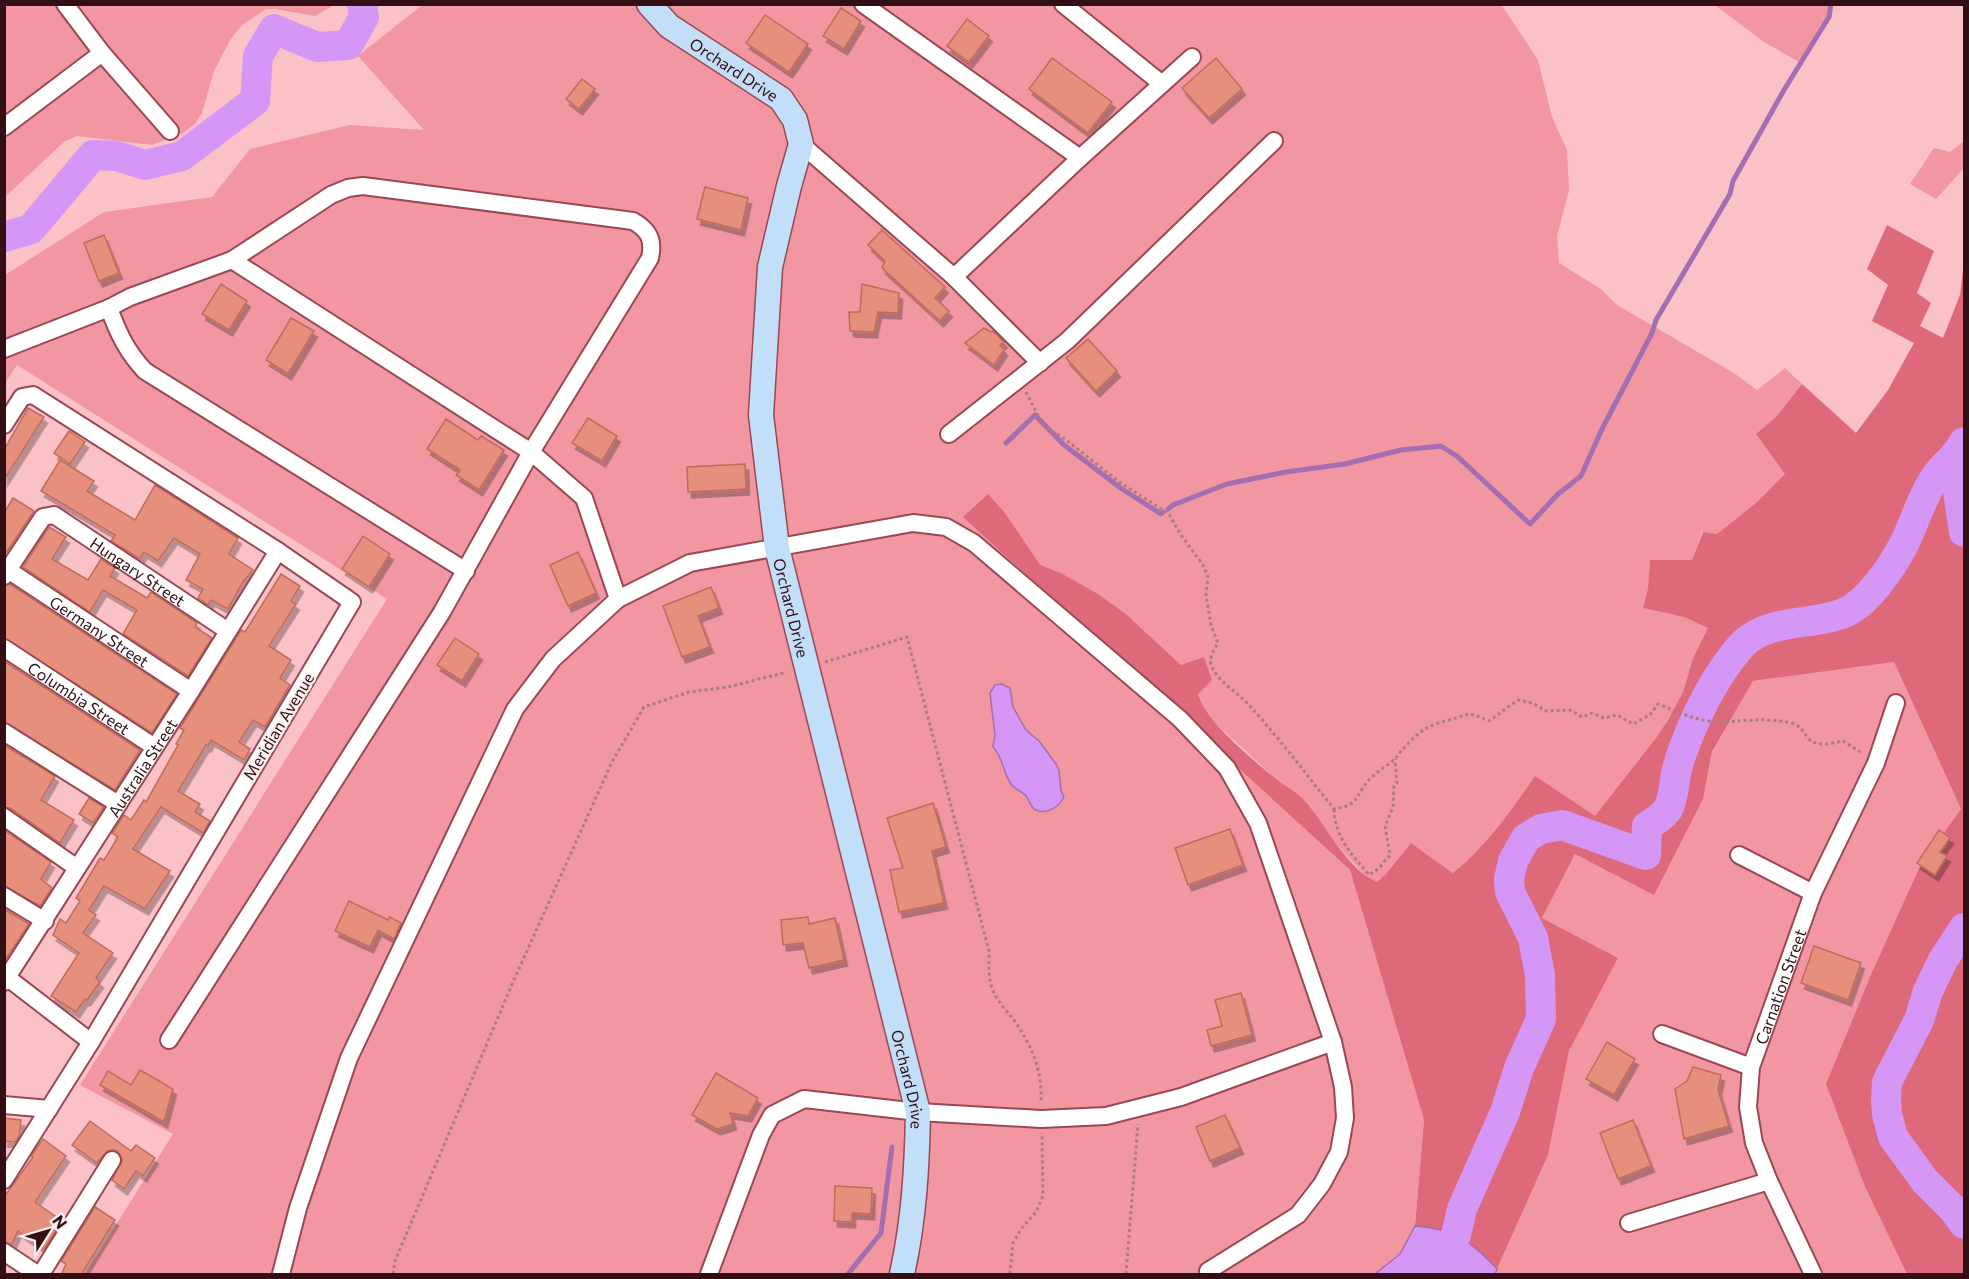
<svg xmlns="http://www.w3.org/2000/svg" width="1969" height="1279" font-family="Commissioner,sans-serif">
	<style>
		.green { fill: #f297a1 }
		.forest { fill: #dd697b }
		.water { fill: #d497f6; stroke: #a36eb2; stroke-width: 1.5 }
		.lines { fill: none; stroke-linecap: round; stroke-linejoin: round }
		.stream { stroke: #a36eb2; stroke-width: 5 }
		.river { stroke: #d497f6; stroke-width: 30 }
		.building { fill: #e68f7d; stroke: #bf6c5b; stroke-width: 1.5; filter: url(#shadow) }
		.street-casing { stroke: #9a4854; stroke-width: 20 }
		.secondary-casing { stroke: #9a4854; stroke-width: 27 }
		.path { stroke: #ac7c81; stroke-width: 3; stroke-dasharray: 3 3; stroke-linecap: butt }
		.street { stroke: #fff; stroke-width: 16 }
		.secondary { stroke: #c3def9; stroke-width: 24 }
		.labels { text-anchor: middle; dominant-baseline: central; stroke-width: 4.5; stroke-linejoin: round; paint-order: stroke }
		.street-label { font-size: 16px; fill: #310f15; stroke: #faf0f1 }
	</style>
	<defs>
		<filter id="shadow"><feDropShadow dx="3.5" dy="6" stdDeviation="0" flood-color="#0004"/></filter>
	</defs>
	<rect width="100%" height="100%" fill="#fac1c6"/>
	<!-- green -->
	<g class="green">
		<path d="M1501 4 1538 60 1552 117 1567 150 1569 191 1557 236 1559 263 1601 289 1617 305 1734 373 1757 390 1785 368 1802 384 1776 417 1756 434 1786 474 1757 502 1717 534 1702 532 1692 560H1650L1648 588 1643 608 1684 617 1709 628 1693 658 1683 692 1668 720 1656 738 1595 817 1535 776C1510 812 1487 845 1453 873L1411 843 1385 875 1377 882 1367 878 1337 845 1303 799 1275 778 1213 721 1200 702 1198 694 1181 665 1126 614 1098 594 1061 573 1039 565 1005 513 964 517 1350 870 1424 1120 1415 1226 1411 1234 1487 1274H85L173 1134 80 1085 387 599 17 365 5 383V275L104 212 212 197 250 149 350 125 424 130 358 56 422 5Z"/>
		<polygon points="5,5 334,5 315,16 275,9 266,9 242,25 230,40 214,71 202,113 195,124 183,133 152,145 77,136 65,141 5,197"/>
		<polygon points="1715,5 1831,5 1829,17 1801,63 1764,42"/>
		<polygon points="1964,141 1964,168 1936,199 1910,184 1934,148 1950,152"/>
		<polygon points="1894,662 1961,809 1920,866 1873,970 1866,1189 1907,1274 1495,1274 1548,1155 1569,1051 1618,958 1542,918 1575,854 1703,799 1712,753 1753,681"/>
	</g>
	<!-- forest -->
	<path class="forest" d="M1887 225 1934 251 1917 293 1931 303 1920 326 1943 338 1960 295 1964 262V1274H1907L1866 1189 1826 1084 1873 970 1920 866 1961 809 1894 662 1753 681 1712 752 1703 799 1654 895 1575 854 1542 918 1618 958 1569 1051 1548 1155 1497 1269C1471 1241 1454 1229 1415 1226L1424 1120 1350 870 963 517 988 494 1005 513 1040 565 1061 573 1098 594 1126 614 1181 665 1204 657 1212 680 1198 694C1205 721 1252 759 1275 778 1284 786 1296 791 1304 800 1325 823 1347 870 1377 882L1385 875 1411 843 1453 873C1487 845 1510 812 1535 776L1595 816 1656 738 1668 720 1683 692 1693 658 1708 628 1684 617 1643 608 1648 588 1650 560H1692L1703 532 1717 534 1757 502 1785 474 1756 434 1776 417 1802 384 1856 433 1888 390 1914 343 1872 321 1888 285 1867 269Z"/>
	<!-- water -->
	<g class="water">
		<path d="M1002 684 1010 688 1013 707 1026 730 1039 741 1056 764 1059 771 1061 791 1064 797C1059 807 1044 817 1033 808 1030 805 1029 799 1026 796 1022 791 1015 790 1011 784 1003 773 1003 757 993 747L995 735 990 693 995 685Z"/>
		<path d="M1415 1226C1454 1229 1471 1241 1497 1269L1495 1274H1375L1400 1254Z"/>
	</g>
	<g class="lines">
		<!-- stream -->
		<g class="stream">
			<polyline points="1006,443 1035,415 1064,445 1122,489 1161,514 1163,512"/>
			<polyline points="1168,509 1173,505 1227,484 1286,472 1345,464 1401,450 1441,446 1458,457 1530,524 1558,494 1581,476 1602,429 1652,333 1656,320 1730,194 1733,181 1784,90 1829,17 1831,4"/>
			<polyline points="848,1274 881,1233 892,1147"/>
		</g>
		<!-- river -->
		<g class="river">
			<polyline points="4,237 31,229 93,155 117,156 145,165 182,156 255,101 258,56 274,29 317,47 348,45 364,17 362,4"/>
			<polyline points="1958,455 1956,478 1964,532"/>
			<polyline points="1964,928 1943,960 1928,991 1919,1020 1887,1082 1886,1100 1887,1114 1893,1137 1925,1181 1953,1209 1964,1224"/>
			<path d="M1437 1274 1456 1235 1462 1209 1505 1112 1519 1068 1541 1019 1540 975 1533 938 1510 892 1509 879 1513 861 1526 838 1541 829 1562 825 1646 855 1647 826C1656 821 1662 817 1668 809 1674 798 1674 781 1677 769 1682 751 1690 731 1698 714 1709 691 1725 664 1742 645 1768 618 1812 626 1844 613 1868 603 1891 568 1903 546 1915 523 1921 497 1936 476 1946 462 1955 459 1964 442"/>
		</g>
	</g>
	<!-- building -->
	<g class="building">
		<polygon points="841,8 861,21 844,49 823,36"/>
		<polygon points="765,15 808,44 789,72 746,43"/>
		<polygon points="967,19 989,36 969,62 947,46"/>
		<polygon points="1052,58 1112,102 1088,133 1029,89"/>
		<polygon points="1216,58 1242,89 1209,118 1182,88"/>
		<polygon points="582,79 595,89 579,109 566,99"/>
		<polygon points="705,187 748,198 741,230 697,219"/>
		<polygon points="882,230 945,287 935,298 949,311 940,321 882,268 885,261 868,245"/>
		<polygon points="104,235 119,273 99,281 84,243"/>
		<polygon points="221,284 247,301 229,330 202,314"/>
		<polygon points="862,284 899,293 898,313 878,312 874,332 850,331 849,312 860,312"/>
		<polygon points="291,318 314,331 288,374 266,360"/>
		<polygon points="984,328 991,332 993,331 1004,342 1000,345 1004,350 994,365 965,343"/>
		<polygon points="1088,339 1117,371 1096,391 1066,358"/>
		<polygon points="28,408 44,417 4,480 4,450"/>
		<polygon points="588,418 617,436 602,461 572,443"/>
		<polygon points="446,419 478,440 481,436 504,450 479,490 456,475 460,470 427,449"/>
		<polygon points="69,431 85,442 70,464 54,453"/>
		<polygon points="60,460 94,481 87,491 135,520 155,485 238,538 229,554 253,570 243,582 228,609 211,600 208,605 198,598 203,589 186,580 200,554 174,538 158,561 144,552 140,559 111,541 115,535 41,491"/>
		<polygon points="745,464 746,489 688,492 687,467"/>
		<polygon points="13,498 34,511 4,556 4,513"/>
		<polygon points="49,527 66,537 52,559 88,580 101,559 115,568 110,576 147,598 151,592 197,623 195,627 212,638 188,676 123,634 137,610 103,590 90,612 23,567"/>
		<polygon points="363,536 390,554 369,587 342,569"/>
		<polygon points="578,552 596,593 568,606 550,565"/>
		<polygon points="281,574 300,586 291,601 296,604 269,646 291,660 280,678 290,685 265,727 253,720 239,742 250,749 244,760 211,740 208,746 206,745 178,791 200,804 195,812 210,821 203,833 161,807 133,849 170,871 145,909 104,886 89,910 96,915 83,933 113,953 96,978 100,982 87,1000 85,999 76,1012 51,996 79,953 53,935 60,919 66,923 80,901 76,898 100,858 104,860 118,837 112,833 124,815 131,820 144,800 146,802 178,745 176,744 184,730 180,728 241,630 245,632"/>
		<polygon points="10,584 177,694 152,733 4,638 4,586"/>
		<polygon points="711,587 719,608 698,616 710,647 682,657 663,606"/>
		<polygon points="455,638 479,654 462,681 437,665"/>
		<polygon points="4,661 140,750 115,790 4,722"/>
		<polygon points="4,745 55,776 41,800 74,820 60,843 10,808 4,807"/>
		<polygon points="89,798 104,807 93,823 79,814"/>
		<polygon points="933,803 946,847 932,851 944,903 899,912 890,870 903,868 887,818"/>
		<polygon points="1230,829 1243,865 1188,885 1175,848"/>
		<polygon points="4,830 51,862 41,879 52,888 40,906 4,886"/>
		<polygon points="1939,830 1950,838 1940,852 1947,856 1935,875 1917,863"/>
		<polygon points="349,901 388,920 390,917 401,923 394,939 378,930 370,947 335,931"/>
		<polygon points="4,909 29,924 4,962"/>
		<polygon points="808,917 809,924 835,918 844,960 809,968 803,943 783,945 781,920"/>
		<polygon points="1814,946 1861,963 1848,1000 1801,983"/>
		<polygon points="1241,993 1252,1035 1211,1046 1207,1030 1222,1026 1215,1000"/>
		<polygon points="1607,1042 1635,1059 1614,1095 1586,1079"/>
		<polygon points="1693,1067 1721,1075 1718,1090 1729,1126 1684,1139 1675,1089 1687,1081"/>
		<polygon points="140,1070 173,1089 164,1122 100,1085 108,1071 131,1085"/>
		<polygon points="716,1073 758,1098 748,1116 730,1113 733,1124 717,1129 692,1115"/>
		<polygon points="1225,1115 1240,1148 1210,1161 1196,1127"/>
		<polygon points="4,1118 21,1120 19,1136 15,1142 4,1141"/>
		<polygon points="1633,1120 1651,1166 1618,1179 1600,1133"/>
		<polygon points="90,1121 131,1151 136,1145 155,1158 143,1176 136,1171 124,1189 112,1180 122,1161 118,1151 113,1150 107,1151 97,1163 72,1145"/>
		<polygon points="43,1139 66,1156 35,1202 62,1221 44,1249 18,1231 12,1244 4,1242 4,1197 33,1157 31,1156"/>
		<polygon points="835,1186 872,1188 871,1214 852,1213 852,1222 834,1221"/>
		<polygon points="95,1207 115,1220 81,1275 61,1275 66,1264 61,1261"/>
	</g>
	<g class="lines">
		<defs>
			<g id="street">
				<polyline points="65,4 102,53 170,131"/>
				<polyline points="863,4 1080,158"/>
				<polyline points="1063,4 1162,84"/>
				<polyline points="4,127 102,53"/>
				<polyline points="801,144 954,277 1040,363"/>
				<polyline points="232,260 531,452 584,498 618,599"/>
				<polyline points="954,277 1080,158 1192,57"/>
				<path d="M109 308C118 333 127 352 145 371L466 571"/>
				<path d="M4 349 109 308 130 297 232 260 331 195 348 188 363 186 633 221C649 230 654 240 650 258L531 452 442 612 169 1040"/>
				<polyline points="4,425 22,397 33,395 278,551 352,602 91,1042 4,1180"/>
				<polyline points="949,434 1067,341 1274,141"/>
				<path id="s1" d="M8 570 191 691"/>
				<path id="s2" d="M4 576 43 517 54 515 228 631"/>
				<path id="s3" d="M4 648 153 746"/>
				<polyline points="4,732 118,804"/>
				<polyline points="4,817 77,868"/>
				<polyline points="1739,855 1813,893"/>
				<polyline points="4,896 45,921"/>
				<polyline points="4,975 91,1042"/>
				<path id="s4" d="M4 982 191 691 278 551"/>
				<polyline points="1662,1034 1751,1067"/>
				<polyline points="4,1105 49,1109"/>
				<polyline points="1629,1223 1769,1181"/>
				<polyline points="4,1252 37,1274"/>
				<polyline points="41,1274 112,1160"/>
				<polyline points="281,1274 298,1208 349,1058 515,709 553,659 618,599 690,563 913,523 946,527 974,543 1180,719 1227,768 1258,823 1333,1042 1343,1087 1345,1118 1339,1152 1322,1184 1298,1215 1208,1271"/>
				<polyline points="709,1274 761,1135 772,1115 804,1099 918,1112 1041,1119 1106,1116 1181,1097 1333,1042"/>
				<path id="s5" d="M1813 1274 1769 1181 1754 1143 1748 1107 1751 1067 1813 893 1876 763 1896 703"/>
			</g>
			<g id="secondary">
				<path id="s6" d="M649 4 669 26 781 99 795 120 801 144 789 186 770 267 761 415 777 548 918 1112C917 1168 914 1220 902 1274"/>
			</g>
		</defs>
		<!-- street casing -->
		<use href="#street" class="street-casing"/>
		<!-- secondary casing -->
		<use href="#secondary" class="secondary-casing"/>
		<!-- path -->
		<g class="path">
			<path d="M1026 392 1043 425 1065 439 1118 481 1169 514 1181 535 1203 565 1208 577 1206 595 1211 625 1218 643C1214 650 1209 657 1211 665 1218 682 1237 692 1249 705 1279 738 1306 774 1334 809 1361 805 1355 795 1368 781 1375 773 1385 767 1394 760 1398 756 1401 750 1406 746 1420 730 1429 725 1449 720 1471 714 1467 711 1489 721L1518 700 1532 703 1546 711 1570 710 1582 717 1592 713 1604 718 1617 715 1633 724 1650 715 1658 704C1679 712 1698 722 1721 722 1747 721 1764 717 1791 723 1801 725 1802 731 1808 738 1816 748 1832 743 1843 741L1862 753"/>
			<path d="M825 662 907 637 989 951C989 964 988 976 992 988 997 1002 1008 1012 1016 1023 1034 1050 1042 1071 1041 1103"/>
			<path d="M1334 809C1335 838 1351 853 1369 875L1379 868 1390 855 1385 826 1393 807 1394 786 1397 783 1395 759"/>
			<polyline points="393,1274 395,1261 513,982 612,762 644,707 689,692 728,687 787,672"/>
			<polyline points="1010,1274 1013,1243 1022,1228 1036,1212 1043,1196 1042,1133"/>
			<polyline points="1126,1274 1138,1124"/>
		</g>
		<!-- street -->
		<use href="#street" class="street"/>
		<!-- secondary -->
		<use href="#secondary" class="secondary"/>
	</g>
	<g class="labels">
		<!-- street labels -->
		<g class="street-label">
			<text stroke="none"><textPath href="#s6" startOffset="108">Orchard Drive</textPath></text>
			<text stroke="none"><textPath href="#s2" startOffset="183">Hungary Street</textPath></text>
			<text stroke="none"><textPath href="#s6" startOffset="684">Orchard Drive</textPath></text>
			<text stroke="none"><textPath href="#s1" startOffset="110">Germany Street</textPath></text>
			<text stroke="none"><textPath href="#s3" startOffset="90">Columbia Street</textPath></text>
			<text transform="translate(278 726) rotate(-59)">Meridian Avenue</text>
			<text stroke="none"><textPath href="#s4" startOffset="255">Australia Street</textPath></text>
			<text stroke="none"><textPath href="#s5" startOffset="306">Carnation Street</textPath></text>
			<text stroke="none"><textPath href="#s6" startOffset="1170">Orchard Drive</textPath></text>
		</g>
	</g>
	<!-- border -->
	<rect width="1969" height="1279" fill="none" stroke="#310f15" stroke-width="12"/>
	<!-- north arrow -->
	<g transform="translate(48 1231) rotate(53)" stroke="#faf0f1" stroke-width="4.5" paint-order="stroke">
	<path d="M0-4.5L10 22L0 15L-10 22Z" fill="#310f15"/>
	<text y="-9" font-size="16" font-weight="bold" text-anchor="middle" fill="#310f15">N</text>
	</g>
</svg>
